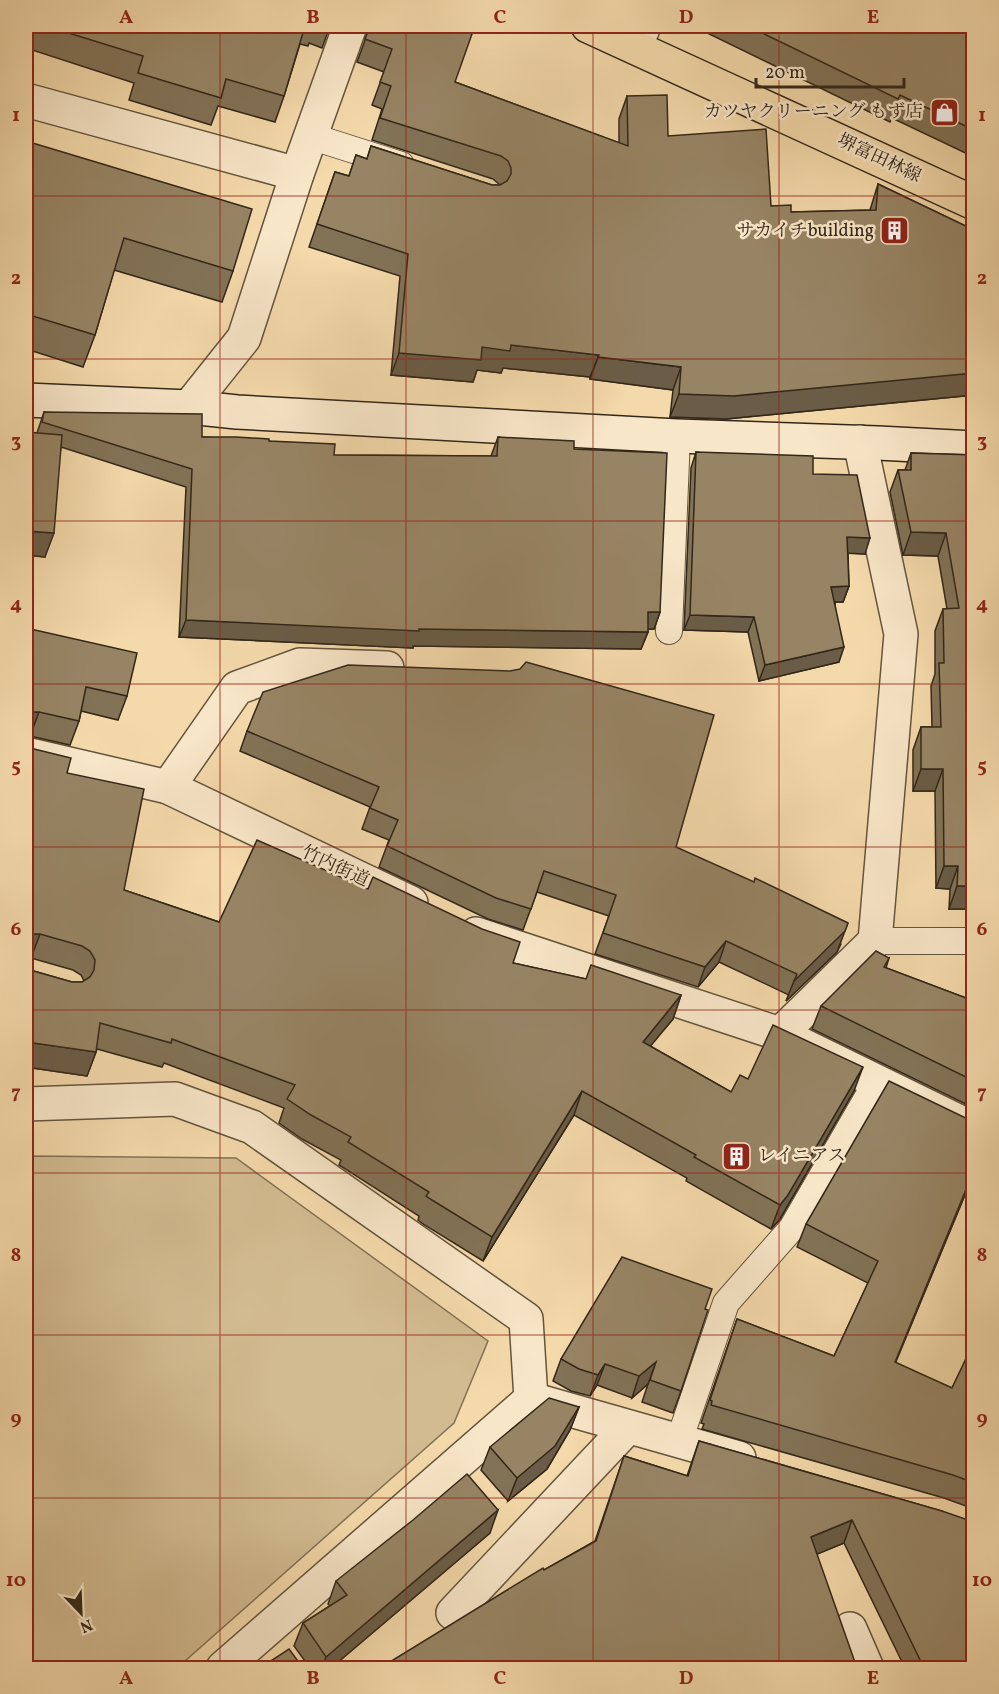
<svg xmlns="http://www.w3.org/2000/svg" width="999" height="1694" font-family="Vollkorn,'Noto Serif JP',serif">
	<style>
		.green { fill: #d3bb91; stroke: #837155; stroke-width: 1.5 }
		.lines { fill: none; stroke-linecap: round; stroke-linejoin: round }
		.lane-casing { stroke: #63543d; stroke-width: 28 }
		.street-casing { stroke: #63543d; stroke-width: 36 }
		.secondary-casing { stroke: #332719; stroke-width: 36 }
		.primary-casing { stroke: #332719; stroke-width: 36 }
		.lane { stroke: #f8e6c8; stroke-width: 26 }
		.street { stroke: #f8e6c8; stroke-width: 33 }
		.secondary { stroke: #f8e6c8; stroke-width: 33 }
		.primary { stroke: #f4d9aa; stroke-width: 33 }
		.wall { fill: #827256; stroke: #332719; stroke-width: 1.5 }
		.shaded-wall { fill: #6a5c46; stroke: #332719; stroke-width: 1.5 }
		.building { fill: #978464; stroke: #332719; stroke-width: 1.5 }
		.grid { fill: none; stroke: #8f2418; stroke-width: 1.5; stroke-opacity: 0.55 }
		.labels { text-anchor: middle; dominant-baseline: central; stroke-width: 5; stroke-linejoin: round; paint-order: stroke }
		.poi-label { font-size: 18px; fill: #332719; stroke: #f8e6c8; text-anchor: end }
		.street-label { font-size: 18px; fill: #332719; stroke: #f8e6c8 }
		.neatline { fill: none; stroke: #8f2418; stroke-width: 2 }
		.grid-label { font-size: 20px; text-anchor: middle; font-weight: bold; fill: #8f2418 }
	</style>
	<rect width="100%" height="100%" fill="#f4d9aa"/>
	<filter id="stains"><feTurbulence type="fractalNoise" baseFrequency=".00333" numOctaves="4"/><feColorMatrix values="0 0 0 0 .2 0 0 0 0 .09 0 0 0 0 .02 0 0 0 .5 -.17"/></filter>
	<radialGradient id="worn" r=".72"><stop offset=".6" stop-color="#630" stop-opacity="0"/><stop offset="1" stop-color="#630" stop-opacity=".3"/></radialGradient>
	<!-- green -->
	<polygon class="green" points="26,1156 236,1158 488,1341 454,1423 177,1668 26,1668"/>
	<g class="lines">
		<defs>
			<g id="lane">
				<polyline points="310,136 401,165"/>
				<polyline points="669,631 677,436"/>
				<polyline points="875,941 974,941"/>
				<polyline points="679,1441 726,1303 792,1228 877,1081"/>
			</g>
			<g id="street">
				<polyline points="635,47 644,26"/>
				<polyline points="26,100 297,174"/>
				<polyline points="189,407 244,338 297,174 350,26"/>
				<polyline points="26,754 168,787 411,903"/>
				<polyline points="168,787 237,688 300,665 387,668"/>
				<polyline points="476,934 780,1034 974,1129"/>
				<polyline points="780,1034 875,941 901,634 860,442"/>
				<polyline points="26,1104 175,1099 252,1127 526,1319 531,1399 223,1668"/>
				<polyline points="535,1400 739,1458"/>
				<polyline points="453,1613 628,1427"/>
				<polyline points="850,1629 867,1668"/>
			</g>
			<polyline id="secondary" points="26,400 189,407 237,412 677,436 878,443 974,448"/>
			<polyline id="primary" points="588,26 974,203"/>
		</defs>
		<!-- lane casing -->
		<use href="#lane" class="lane-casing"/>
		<!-- street casing -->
		<use href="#street" class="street-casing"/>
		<!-- secondary casing -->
		<use href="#secondary" class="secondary-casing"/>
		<!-- primary casing -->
		<use href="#primary" class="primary-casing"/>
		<!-- lane -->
		<use href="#lane" class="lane"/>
		<!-- street -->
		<use href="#street" class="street"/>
		<!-- secondary -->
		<use href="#secondary" class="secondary"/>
		<!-- primary -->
		<use href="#primary" class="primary"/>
	</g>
	<!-- wall -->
	<g class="wall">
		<polygon points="26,26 330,26 322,48 309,43 308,46 300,44 284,96 275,122 218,106 211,125 129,100 134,83 26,48"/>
		<polygon points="368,26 449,26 455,82 619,143 619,119 627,96 668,136 771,206 791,212 870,210 878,184 974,230 974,395 726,419 670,417 673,390 590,379 590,377 503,368 501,373 477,370 473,382 391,375 400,276 309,247 335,172 349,176 356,155 367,159 371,146 492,185 500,185 493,179 372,140 382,109 372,105 384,72 357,62 368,32"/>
		<polygon points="693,26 974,26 974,157 892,118 890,122"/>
		<polygon points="26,141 233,271 222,302 114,270 95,335 83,367 26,349"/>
		<polygon points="44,412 202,437 269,441 334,455 491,456 498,437 574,449 660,612 654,629 648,629 648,632 641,649 413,646 413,648 179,637 186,487 61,447 45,557 26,555 26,432 37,433"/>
		<polygon points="696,452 813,474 865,554 848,553 849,586 843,602 835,602 839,662 759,681 748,632 684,630 691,468"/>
		<polygon points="911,453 974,455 974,922 969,922 969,909 949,909 950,889 936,888 935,791 913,791 913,750 921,727 932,727 931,686 935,674 935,631 943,609 947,609 938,556 903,555 890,492 898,470 905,470"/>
		<polygon points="26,628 127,696 118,720 81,711 79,721 70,745 30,736 26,736"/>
		<polygon points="247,731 676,847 841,944 837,952 786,1001 789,995 719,962 698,987 595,954 609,916 537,892 523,930 488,919 379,867 389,840 362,829 370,807 240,751"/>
		<polygon points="26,746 67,773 124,890 219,922 513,963 586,979 681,995 673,1019 650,1046 731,1092 748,1079 854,1091 780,1219 771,1229 686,1181 687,1178 574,1115 483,1261 423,1224 418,1220 419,1216 339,1165 341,1160 302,1139 279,1123 284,1108 164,1063 162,1067 97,1049 87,1076 26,1067 26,968 30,970 72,982 82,982 84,981 81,975 73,970 31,958 26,958"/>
		<polygon points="889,958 886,968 974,1001 974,1108 812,1029 821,1006"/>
		<polygon points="974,1173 895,1363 952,1388 974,1342 974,1509 944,1498 702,1429 704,1424 701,1423 737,1319 834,1356 868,1283 797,1247 806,1224"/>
		<polygon points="705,1309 681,1391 673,1413 642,1402 648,1384 632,1398 597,1385 590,1396 571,1391 553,1381 561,1359"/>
		<polygon points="579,1407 570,1430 547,1469 508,1501 481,1470 490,1447"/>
		<polygon points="699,1441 942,1511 974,1668 905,1668 844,1543 817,1554 544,1570 595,1541 624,1456 687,1476"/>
		<polygon points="490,1533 331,1668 310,1668 294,1646 303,1623 330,1606 328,1604 336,1581"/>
	</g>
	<!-- shaded-wall -->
	<g class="shaded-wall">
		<polygon points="511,345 599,355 590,377 503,368 501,373 477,370 473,382 391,375 399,353"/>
		<polygon points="598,357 681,367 673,390 590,379"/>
		<polygon points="974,373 974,395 726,419 670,417 679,394"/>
		<polygon points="26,531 54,533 45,557 26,555"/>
		<polygon points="911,532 946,533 938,556 903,555"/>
		<polygon points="847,537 870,538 865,554 842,553"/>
		<polygon points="849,586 843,602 826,602 831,587"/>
		<polygon points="648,612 660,612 654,629 642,629"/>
		<polygon points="690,615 754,617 748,632 684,630"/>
		<polygon points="186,620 419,629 648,632 641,649 413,646 413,648 179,637"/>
		<polygon points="844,647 839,662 759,681 765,665"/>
		<polygon points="30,712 39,712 30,736 26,736 26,715"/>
		<polygon points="921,769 943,769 935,791 913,791"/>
		<polygon points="944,866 958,866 950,889 936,888"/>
		<polygon points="957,886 974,886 974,897 969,909 949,909"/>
		<polygon points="974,909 974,922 969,922"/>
		<polygon points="848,923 837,952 786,1001 794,981"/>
		<polygon points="31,934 40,934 31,958 26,958 26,937"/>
		<polygon points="726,941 719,962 698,987 705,967"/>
		<polygon points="681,995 673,1019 634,1066 643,1042"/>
		<polygon points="27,1042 96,1052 87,1076 26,1067 26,1047"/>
		<polygon points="863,1067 854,1091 780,1219 771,1229 780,1205"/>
		<polygon points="582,1091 574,1115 483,1261 492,1237"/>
		<polygon points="974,1170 974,1173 886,1386 895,1362"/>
		<polygon points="656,1362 648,1384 632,1398 639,1376"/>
		<polygon points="605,1364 597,1385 590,1396 598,1375"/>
		<polygon points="579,1407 570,1430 547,1469 508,1501 517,1478"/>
		<polygon points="498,1510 490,1533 331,1668 322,1668 326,1657"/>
		<polygon points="852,1520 844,1543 803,1560 811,1537"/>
	</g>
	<!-- building -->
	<g class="building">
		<polygon points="46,26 305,26 284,96 226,79 221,98 138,73 143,56"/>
		<polygon points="370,26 449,26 472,34 455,82 628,146 627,96 667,95 668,136 766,129 771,206 791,205 791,212 876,210 878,184 974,230 974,373 734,396 679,394 681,367 598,357 599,355 511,345 510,351 482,347 481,360 399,353 408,254 317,224 335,172 349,176 356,155 367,159 371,146 492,185 500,185 507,181 511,174 511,168 508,161 501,156 380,118 391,86 380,82 392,49 365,39"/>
		<polygon points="748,26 974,26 974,130 900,95 898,99"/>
		<polygon points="26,141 252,209 233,271 124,238 95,335 26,314"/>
		<polygon points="44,412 202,414 202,437 236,437 269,439 269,441 335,444 334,455 497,456 498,437 574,441 574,449 667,453 660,612 648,612 648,632 419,629 419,631 186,620 192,469 42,422"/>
		<polygon points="26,432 62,435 54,533 26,531"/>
		<polygon points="696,452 813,456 813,474 857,475 870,538 847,537 849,586 831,587 844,647 765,665 754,617 690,615"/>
		<polygon points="911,453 974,455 974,886 957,886 958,866 944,866 943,769 921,769 921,727 941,727 939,663 944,663 943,609 959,608 946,533 911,532 898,470 911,470"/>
		<polygon points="26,628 137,653 127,696 86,687 79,721 39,712 30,712 26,715"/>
		<polygon points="526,662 714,715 676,847 754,882 755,878 848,923 845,931 794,981 797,974 726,941 705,967 603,933 616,895 544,871 531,909 496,898 387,846 398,820 370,808 379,787 247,731 263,692 348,665 510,671 520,669"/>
		<polygon points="26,746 30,748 71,758 67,773 144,789 124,890 219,922 257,840 368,889 373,877 482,929 520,942 513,963 586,979 591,965 681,995 643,1042 731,1092 740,1075 748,1079 773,1025 863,1067 788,1195 780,1205 694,1157 696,1155 582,1091 492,1237 432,1200 426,1196 429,1192 348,1142 351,1137 311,1115 287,1099 295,1085 172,1039 171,1043 100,1023 96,1052 27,1042 26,1045 26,968 30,970 72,982 82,982 90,977 94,970 95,960 90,951 82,946 40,934 31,934 26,937"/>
		<polygon points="876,951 889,958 884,967 974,1001 974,1081 821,1006"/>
		<polygon points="889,1081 974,1122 974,1170 895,1362 952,1388 974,1342 974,1483 953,1475 711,1405 712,1401 710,1400 737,1319 834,1356 878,1261 806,1224"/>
		<polygon points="622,1257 712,1289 705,1309 708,1310 681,1391 650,1380 656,1362 639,1376 605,1364 598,1375 579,1369 561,1359"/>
		<polygon points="549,1398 579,1407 555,1446 517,1478 490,1447"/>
		<polygon points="699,1441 942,1511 974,1522 974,1668 924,1668 852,1520 811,1537 857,1668 380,1668 543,1568 544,1570 596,1541 624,1456 688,1476"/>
		<polygon points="467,1474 498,1510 326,1657 303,1623 347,1595 336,1581 413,1520"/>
		<polygon points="289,1649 303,1668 260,1668"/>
	</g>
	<!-- grid -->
	<path class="grid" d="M220 26V1668M406 26V1668M593 26V1668M779 26V1668M26 196H974M26 359H974M26 521H974M26 684H974M26 847H974M26 1010H974M26 1173H974M26 1335H974M26 1498H974"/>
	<!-- icons -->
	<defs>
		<symbol id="shop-square" viewBox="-11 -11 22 22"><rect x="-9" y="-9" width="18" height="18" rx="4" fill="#8f2418" stroke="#f8e6c8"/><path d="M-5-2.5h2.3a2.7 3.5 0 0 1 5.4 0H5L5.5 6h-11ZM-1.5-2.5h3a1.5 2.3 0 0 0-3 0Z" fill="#fff"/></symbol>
		<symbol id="building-square" viewBox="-11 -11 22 22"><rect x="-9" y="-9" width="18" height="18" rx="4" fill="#8f2418" stroke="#f8e6c8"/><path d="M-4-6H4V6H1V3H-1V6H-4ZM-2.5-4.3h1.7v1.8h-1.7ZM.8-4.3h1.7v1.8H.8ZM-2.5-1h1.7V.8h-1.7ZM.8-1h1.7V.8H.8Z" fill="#fff"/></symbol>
	</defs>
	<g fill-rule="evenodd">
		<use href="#shop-square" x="928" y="96" width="33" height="33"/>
		<use href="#building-square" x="878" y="214" width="33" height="33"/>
		<use href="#building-square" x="720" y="1140" width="33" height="33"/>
	</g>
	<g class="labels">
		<!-- poi labels -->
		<g class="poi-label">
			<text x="923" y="112">カツヤクリーニング もず店</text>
			<text x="874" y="231">サカイチbuilding</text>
			<text x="758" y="1156" text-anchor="start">レイニアス</text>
		</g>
		<!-- street labels -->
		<g class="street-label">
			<text transform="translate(879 159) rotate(25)">堺富田林線</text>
			<text transform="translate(335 867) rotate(25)">竹内街道</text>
		</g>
	</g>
	<!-- margin -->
	<rect width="999" height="1694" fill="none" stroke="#f4d9aa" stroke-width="66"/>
	<!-- north arrow -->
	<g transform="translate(81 1613) rotate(157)" stroke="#f8e6c8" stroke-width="4.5" paint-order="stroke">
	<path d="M0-4.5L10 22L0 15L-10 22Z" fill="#332719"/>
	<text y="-9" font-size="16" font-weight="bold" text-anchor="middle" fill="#332719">N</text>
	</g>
	<!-- scale -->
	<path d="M756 78v9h148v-9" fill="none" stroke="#332719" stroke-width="3"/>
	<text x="765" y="78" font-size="18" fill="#332719" stroke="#f8e6c8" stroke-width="4.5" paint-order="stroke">20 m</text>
	<rect x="33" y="33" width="933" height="1628" class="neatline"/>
	<g class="grid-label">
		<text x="126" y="23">A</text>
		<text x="313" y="23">B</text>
		<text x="500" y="23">C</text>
		<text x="686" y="23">D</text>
		<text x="873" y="23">E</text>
		<text x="16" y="121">1</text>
		<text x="982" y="121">1</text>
		<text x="16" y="284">2</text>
		<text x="982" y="284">2</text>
		<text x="16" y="447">3</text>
		<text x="982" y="447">3</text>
		<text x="16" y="610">4</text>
		<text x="982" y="610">4</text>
		<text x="16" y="772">5</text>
		<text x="982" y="772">5</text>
		<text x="16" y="935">6</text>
		<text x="982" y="935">6</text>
		<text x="16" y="1098">7</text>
		<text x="982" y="1098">7</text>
		<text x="16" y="1261">8</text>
		<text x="982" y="1261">8</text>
		<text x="16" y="1424">9</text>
		<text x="982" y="1424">9</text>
		<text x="16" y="1586">10</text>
		<text x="982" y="1586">10</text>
		<text x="126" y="1684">A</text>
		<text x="313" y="1684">B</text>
		<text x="500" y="1684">C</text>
		<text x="686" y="1684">D</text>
		<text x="873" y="1684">E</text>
	</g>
	<rect width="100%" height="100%" filter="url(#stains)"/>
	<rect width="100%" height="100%" fill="url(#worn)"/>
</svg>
